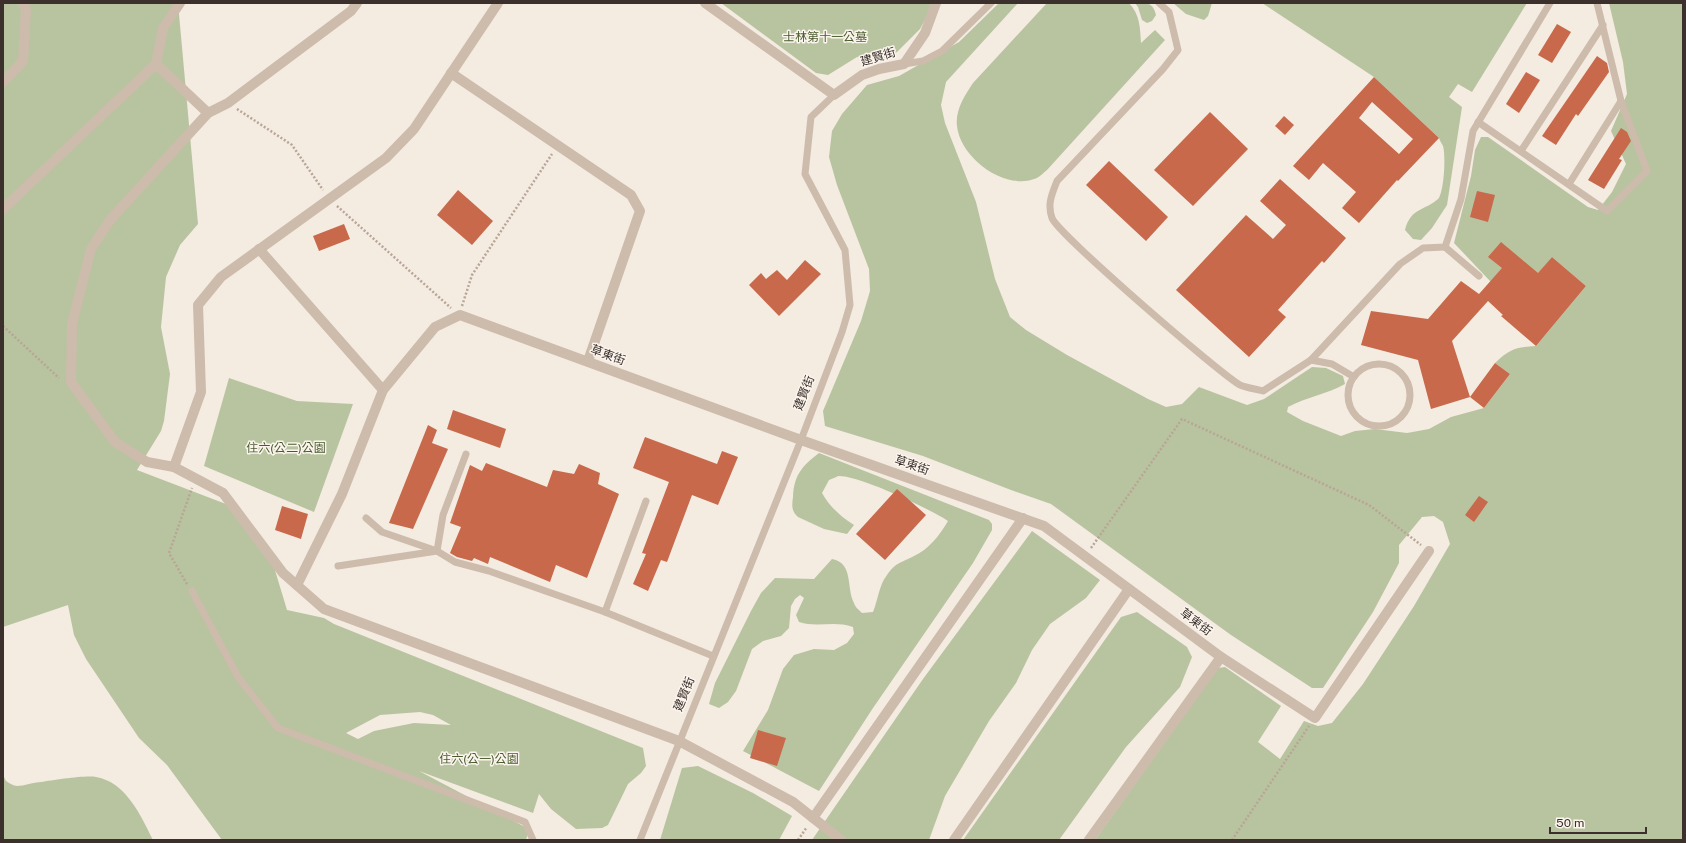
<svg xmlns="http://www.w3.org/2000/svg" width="1686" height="843" font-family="'Public Sans','Noto Sans TC',sans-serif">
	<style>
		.green { fill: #b8c4a0; fill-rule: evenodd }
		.building { fill: #c8694b; fill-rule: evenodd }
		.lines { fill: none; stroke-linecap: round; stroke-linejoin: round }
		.path { stroke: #b9a596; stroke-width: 2.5; stroke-dasharray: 2 2; stroke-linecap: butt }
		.lane { stroke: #cdbbac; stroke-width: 7 }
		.street { stroke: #cdbbac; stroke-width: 10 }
		.labels { text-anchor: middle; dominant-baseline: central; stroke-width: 3; stroke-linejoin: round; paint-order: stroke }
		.park-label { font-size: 12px; fill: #4a5a2e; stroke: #fbf5ee }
		.street-label { font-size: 12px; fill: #3b302b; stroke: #fbf5ee }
	</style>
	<rect width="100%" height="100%" fill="#f4ebe1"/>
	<!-- green -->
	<g class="green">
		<path d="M3 3H178L198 224 180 245 166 277 161 327 170 374 164 421 161 431 137 470 239 509 274 567 287 610 324 618 334 624 643 748 646 766 641 773 628 784 608 825 602 828 576 829 551 809 539 794 533 813 419 771 529 829 526 840H222L167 765 139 738 86 659 74 635 68 605 3 627ZM420 712 433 715 451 725 414 723 374 731 358 739 346 733 380 715Z"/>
		<polygon points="721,3 934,3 920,29 897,52 879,60 857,57 828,75 816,73"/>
		<path d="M999 3H1018L946 82 941 105 945 123 976 202 995 279 1010 317 1026 330 1067 355 1148 399 1166 407 1182 404 1199 387 1247 405 1264 399 1312 367 1326 368 1343 376 1345 384C1327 394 1307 397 1288 407L1287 412 1303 421 1341 436 1355 431 1375 429 1407 433 1429 429 1451 417 1484 408 1510 374 1495 363C1510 349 1515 347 1536 346L1586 286 1552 257 1514 302 1490 281 1454 243 1471 176 1475 150 1481 137H1488L1588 207 1598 210 1612 192 1626 164 1611 131 1627 94 1623 62 1609 3H1683V840H1095L1218 668 1225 667 1281 706 1258 742 1280 759 1304 721 1318 726 1332 723 1363 684 1414 606 1450 544 1443 522 1434 516 1422 517 1399 545V563L1373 612 1323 688H1312L1231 635 1051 504 1011 490 923 456 825 426 823 411 861 321 870 291 869 269 837 185 829 157 832 131 842 114 867 85 899 76 959 42Z"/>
		<path d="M1047 3H1129C1140 15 1140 27 1141 43L1155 30 1165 40 1047 170C1043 173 1039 178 1034 179 1003 190 960 157 957 126 955 110 965 95 973 83Z"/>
		<path d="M1135 3C1147 3 1153 2 1156 15L1152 21 1147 23 1142 20 1138 7Z"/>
		<polygon points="1173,3 1212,3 1208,16 1204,20 1186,14"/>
		<path d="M1262 3H1527L1472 92 1458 84 1449 97 1462 107 1447 205 1432 228 1421 240 1413 239 1405 230C1411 207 1425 211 1438 199 1444 193 1446 155 1443 146 1442 144 1440 141 1439 138L1374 77Z"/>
		<polygon points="229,378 297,401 353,404 314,512 204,466"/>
		<path d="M819 453 989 520 992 524V530L973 563 873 708 819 791 743 751 768 710 783 669 794 655 814 649 834 650 847 643 854 634 853 627C834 620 818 628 799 622L796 615 804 598 800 595 795 599 791 606 789 628 781 636 763 641 752 649 736 691 728 702 719 708 709 704 715 683 751 611 761 593 775 578 814 579 832 559C854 563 846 588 854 603 855 607 859 610 862 613L873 612C878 600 879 585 887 575 896 562 901 563 914 556 928 550 940 535 948 521 930 509 859 475 838 476 836 477 832 479 829 480L822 493C830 507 840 516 854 525L847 534 824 529 798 517C791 511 792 505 793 497 794 475 802 466 819 453Z"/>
		<polygon points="1032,531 1100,580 1086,598 1050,624 1032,650 1016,683 989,721 945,796 929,840 812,840 923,679"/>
		<polygon points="1137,612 1187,647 1192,657 1180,687 1126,747 1059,840 963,840 1121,617"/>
		<polygon points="698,766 753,793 792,816 779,840 660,840 682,768"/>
		<path d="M3 775 6 781C9 783 14 786 17 786 24 786 34 782 41 782 54 780 86 775 96 777 126 782 141 816 153 840H3Z"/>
	</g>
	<!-- building -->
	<g class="building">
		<polygon points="1557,24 1571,32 1552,63 1538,55"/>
		<polygon points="1597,56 1607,63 1609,72 1578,116 1576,114 1556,145 1542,136"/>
		<polygon points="1526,72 1540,80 1519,113 1506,104"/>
		<path d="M1374 77 1439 138 1398 181 1397 180 1359 223 1342 208 1356 192 1323 163 1309 180 1293 166ZM1372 102 1413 139 1399 154 1359 118Z"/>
		<polygon points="1210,112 1248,149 1193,206 1154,170"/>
		<polygon points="1284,116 1294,125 1285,135 1275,126"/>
		<polygon points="1621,128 1627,132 1631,141 1619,159 1622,160 1604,189 1588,180"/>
		<polygon points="1109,161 1168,217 1146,241 1086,185"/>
		<polygon points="1280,179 1346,238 1324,263 1322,261 1278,310 1286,317 1249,357 1176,290 1246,215 1273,239 1286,225 1260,201"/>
		<polygon points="458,190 493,221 472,245 437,215"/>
		<polygon points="1477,191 1495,195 1488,222 1470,217"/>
		<polygon points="344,224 350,239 319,251 313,236"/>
		<polygon points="1501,242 1538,273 1552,257 1586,286 1536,346 1501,316 1503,315 1488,301 1452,341 1470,397 1495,363 1510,374 1484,408 1470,397 1431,409 1418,360 1361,345 1371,311 1428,319 1461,281 1479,294 1502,268 1488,257"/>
		<polygon points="805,260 821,274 779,316 749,285 761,273 766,279 777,270 787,280"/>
		<polygon points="453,410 506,429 500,448 447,429"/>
		<polygon points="428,425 437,430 432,443 448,449 413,529 389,523"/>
		<polygon points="645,437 717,464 722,451 738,457 718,505 692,495 667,562 661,560 648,591 633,584 646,554 642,553 669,482 633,468"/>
		<polygon points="486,463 547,487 553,470 574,474 579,464 600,473 598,484 619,494 587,578 556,565 550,582 490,557 488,564 474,558 472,561 457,557 450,553 461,527 450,523 470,465 482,471"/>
		<polygon points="897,489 926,515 885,560 856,534"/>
		<polygon points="1479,496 1488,502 1474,522 1465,515"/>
		<polygon points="282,506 308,514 301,539 275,530"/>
		<polygon points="758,730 786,738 777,766 750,758"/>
	</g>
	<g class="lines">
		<!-- path -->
		<g class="path">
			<polyline points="237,109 292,145 323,190"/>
			<polyline points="337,206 451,308"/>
			<polyline points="462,306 472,275 552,154"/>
			<polyline points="3,326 59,378"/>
			<polyline points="1091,548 1182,419 1369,505 1421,545"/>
			<polyline points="187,584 169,553 192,488"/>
			<polyline points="798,840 807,827"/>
			<polyline points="1232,840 1309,726"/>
		</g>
		<!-- lane -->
		<g class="lane">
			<path d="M1159 3 1169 12 1178 50 1163 69 1057 181C1052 194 1047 204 1052 218 1057 233 1219 373 1240 385 1247 388 1256 389 1263 391L1311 360 1332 364 1354 377"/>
			<polyline points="904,64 923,61 942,51 991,3"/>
			<polyline points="1478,122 1607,211 1647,171 1621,101 1597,3"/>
			<polyline points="1521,151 1603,25"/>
			<polyline points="1569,184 1621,101"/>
			<polyline points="1445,247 1479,276"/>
			<polyline points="1311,360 1400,264 1423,248 1445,247 1461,199 1473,131 1550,3"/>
			<circle cx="1379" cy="395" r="31"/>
			<polyline points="366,518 382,532 437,551 455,562 489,571 605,612 713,656"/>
			<polyline points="338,566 437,551 443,515 466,454"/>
			<polyline points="192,591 238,677 278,728 525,822 533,840"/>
			<polyline points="605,612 646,501"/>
			<polyline points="640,840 801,440 842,332 850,305 845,250 805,174 811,117 834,95"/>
		</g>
		<!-- street -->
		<g class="street">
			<polyline points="180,3 163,28 156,64 208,113"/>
			<polyline points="357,3 351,11 228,103 208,113 110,220 91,249 72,324 71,382 115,442 147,462 174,467 223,493 283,573 324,609 679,741 793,802 841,840"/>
			<polyline points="705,3 834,95 862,75 879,69 904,64 925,33 936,3"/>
			<polyline points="451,73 631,195 640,211 588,361"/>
			<polyline points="3,82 23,61 26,10 23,3"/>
			<polyline points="3,209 156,64"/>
			<polyline points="259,249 383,390"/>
			<polyline points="174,467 201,392 198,305 221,277 386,158 414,129 498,3"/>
			<polyline points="297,585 342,494 383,390 435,327 460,315 801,440 1044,526 1221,657 1315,718 1429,551"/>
			<polyline points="813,818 1023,518"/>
			<polyline points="954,840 1129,589"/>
			<polyline points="1089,840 1221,657"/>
		</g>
	</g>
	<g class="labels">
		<!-- park labels -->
		<g class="park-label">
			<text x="825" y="37">士林第十一公墓</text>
			<text x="286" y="448">住六(公二)公園</text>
			<text x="479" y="759">住六(公一)公園</text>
		</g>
		<!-- street labels -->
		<g class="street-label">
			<text transform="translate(878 57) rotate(-17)">建賢街</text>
			<text transform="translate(608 355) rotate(20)">草東街</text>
			<text transform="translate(804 393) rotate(-69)">建賢街</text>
			<text transform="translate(912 465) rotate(19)">草東街</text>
			<text transform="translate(1196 622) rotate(37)">草東街</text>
			<text transform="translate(684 694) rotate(-68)">建賢街</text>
		</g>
	</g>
	<!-- border -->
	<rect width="1686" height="843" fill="none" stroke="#3b302b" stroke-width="8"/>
	<!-- scale -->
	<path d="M1550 827v6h96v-6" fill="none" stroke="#3b302b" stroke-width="2"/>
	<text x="1556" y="827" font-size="12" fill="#3b302b" stroke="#fbf5ee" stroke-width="3" paint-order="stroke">50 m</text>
</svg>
